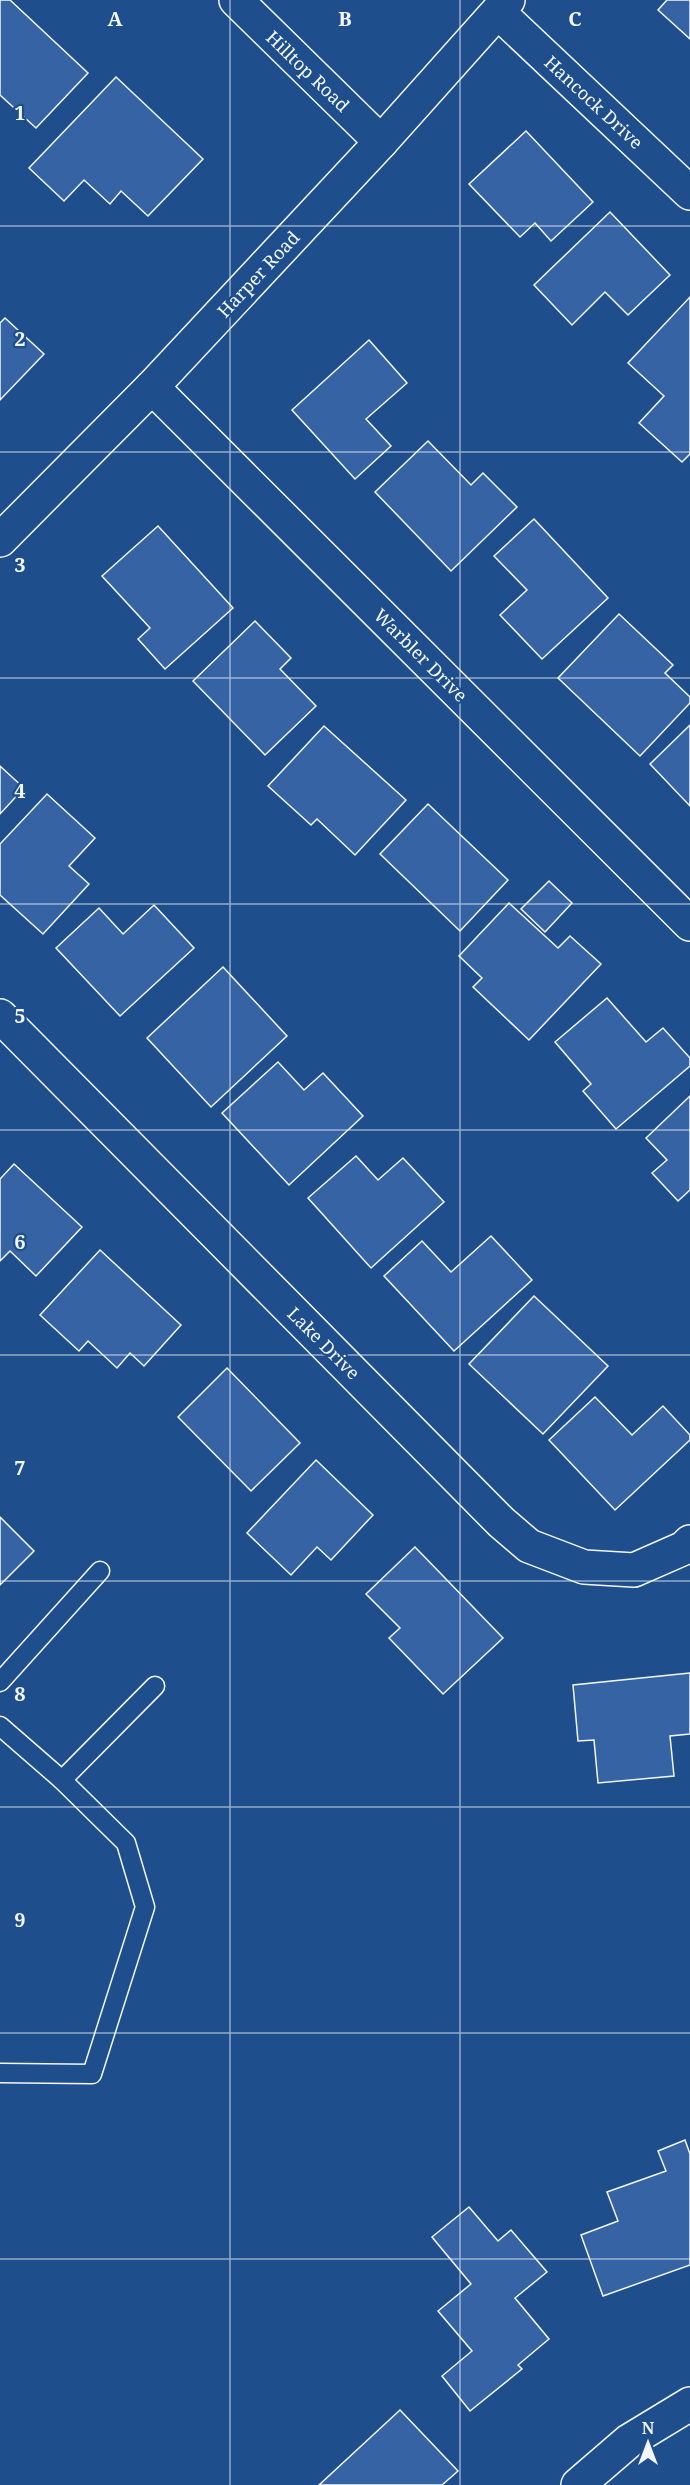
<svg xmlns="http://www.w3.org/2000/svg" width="690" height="2485" font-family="'Noto Serif',serif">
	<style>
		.building { fill: #3563a3; stroke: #f2f6ff; stroke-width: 1.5 }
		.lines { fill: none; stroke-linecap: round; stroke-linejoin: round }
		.lane-casing { stroke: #f2f6ff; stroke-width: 21 }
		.street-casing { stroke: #f2f6ff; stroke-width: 36 }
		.secondary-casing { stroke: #f2f6ff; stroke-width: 36 }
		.lane { stroke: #1f4e8c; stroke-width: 18 }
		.street { stroke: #1f4e8c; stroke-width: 33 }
		.secondary { stroke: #1f4e8c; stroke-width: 33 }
		.grid { fill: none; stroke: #f2f6ff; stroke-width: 1.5; stroke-opacity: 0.55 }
		.labels { text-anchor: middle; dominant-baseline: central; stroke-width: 4.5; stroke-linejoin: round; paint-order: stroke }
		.street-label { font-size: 18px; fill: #f2f6ff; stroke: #1f4e8c }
		.grid-label { font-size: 20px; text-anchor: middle; font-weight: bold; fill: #f2f6ff; stroke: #1f4e8c; stroke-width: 4.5; stroke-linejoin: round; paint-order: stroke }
	</style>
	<rect width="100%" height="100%" fill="#1f4e8c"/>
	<!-- building -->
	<g class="building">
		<polygon points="0,0 10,0 88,73 36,128 0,95"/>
		<polygon points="667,0 690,0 690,39 658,10"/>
		<polygon points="116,77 203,159 148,216 121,191 110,204 84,180 64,201 29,168"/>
		<polygon points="526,131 593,202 551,241 535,223 520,237 469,184"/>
		<polygon points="610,212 670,275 628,315 605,292 572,325 534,285"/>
		<polygon points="690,297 690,454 682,462 639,423 664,396 628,363"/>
		<polygon points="5,318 44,354 0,400 0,323"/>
		<polygon points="369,340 407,383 366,419 391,446 355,479 292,410"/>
		<polygon points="428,441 471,485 483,473 517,507 451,571 375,492"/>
		<polygon points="534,519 608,598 542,659 500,615 527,590 494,556"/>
		<polygon points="158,526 233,608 165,669 138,639 150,628 102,576"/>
		<polygon points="619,614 673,665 665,673 690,697 690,703 640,756 558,678"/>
		<polygon points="255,621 291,658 280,669 316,706 265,755 193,681"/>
		<polygon points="690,725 690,806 650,764"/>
		<polygon points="324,726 406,800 355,855 317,819 311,825 268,786"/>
		<polygon points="0,766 24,788 0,814"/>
		<polygon points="47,794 95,838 69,866 89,884 43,934 0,895 0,844"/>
		<polygon points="428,804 508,880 460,931 380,854"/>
		<polygon points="549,881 572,903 545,932 521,909"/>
		<polygon points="509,903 558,948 570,936 601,964 529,1040 473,987 482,978 459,956"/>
		<polygon points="154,905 194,948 120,1016 56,948 99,908 123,934"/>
		<polygon points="223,967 287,1036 211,1107 147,1038"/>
		<polygon points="607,998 646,1042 663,1028 690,1058 690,1066 616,1129 583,1091 591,1084 555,1042"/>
		<polygon points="278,1062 304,1090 323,1073 363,1116 289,1185 222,1113"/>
		<polygon points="690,1096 690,1190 678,1201 652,1173 667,1160 646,1138"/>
		<polygon points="356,1156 378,1180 403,1158 444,1202 371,1268 308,1198"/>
		<polygon points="14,1164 82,1227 36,1276 10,1251 0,1261 0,1179"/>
		<polygon points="491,1236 532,1280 454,1351 384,1276 422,1241 451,1272"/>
		<polygon points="100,1250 181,1325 144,1366 130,1353 117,1368 88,1341 79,1351 40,1315"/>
		<polygon points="534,1296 608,1366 543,1434 469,1364"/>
		<polygon points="227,1368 300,1443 251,1491 178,1417"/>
		<polygon points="595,1397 632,1435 663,1406 690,1435 690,1440 615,1510 549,1440"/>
		<polygon points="316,1460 373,1515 331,1560 317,1547 291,1575 247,1533"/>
		<polygon points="0,1517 34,1551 0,1585"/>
		<polygon points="415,1547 503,1638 443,1694 389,1638 400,1628 366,1594"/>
		<polygon points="690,1673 690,1734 670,1736 674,1776 598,1783 594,1740 578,1741 573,1685"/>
		<polygon points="685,2140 690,2154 690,2265 603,2296 581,2235 618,2221 607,2192 666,2171 658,2151"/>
		<polygon points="469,2207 498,2241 511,2230 547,2272 515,2298 549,2339 518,2365 522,2369 470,2411 442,2376 472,2351 438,2311 471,2284 432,2237"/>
		<polygon points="400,2410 458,2471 442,2485 319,2485"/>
	</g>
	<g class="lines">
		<defs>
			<g id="lane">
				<polyline points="0,1682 100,1571"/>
				<polyline points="0,1726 62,1780 126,1843 145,1907 92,2074 0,2073"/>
				<polyline points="62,1780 155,1686"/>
			</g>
			<g id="street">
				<polyline points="236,0 381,142"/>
				<polyline points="498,12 690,193"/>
				<polyline points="152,387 690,924"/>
				<polyline points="0,1016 501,1522 529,1546 584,1567 634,1570 684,1548 690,1542"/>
				<polyline points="578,2485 629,2441 690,2404"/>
			</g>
			<polyline id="secondary" points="0,540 152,387 381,142 508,0"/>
		</defs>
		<!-- lane casing -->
		<use href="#lane" class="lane-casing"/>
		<!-- street casing -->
		<use href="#street" class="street-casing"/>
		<!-- secondary casing -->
		<use href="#secondary" class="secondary-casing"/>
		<!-- lane -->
		<use href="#lane" class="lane"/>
		<!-- street -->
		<use href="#street" class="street"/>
		<!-- secondary -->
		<use href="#secondary" class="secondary"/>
	</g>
	<!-- grid -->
	<path class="grid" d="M230 0V2485M460 0V2485M0 226H690M0 452H690M0 678H690M0 904H690M0 1130H690M0 1355H690M0 1581H690M0 1807H690M0 2033H690M0 2259H690"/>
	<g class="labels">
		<!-- street labels -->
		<g class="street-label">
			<text transform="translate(308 71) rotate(44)">Hilltop Road</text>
			<text transform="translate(594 102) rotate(43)">Hancock Drive</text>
			<text transform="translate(258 274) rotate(-47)">Harper Road</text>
			<text transform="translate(421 655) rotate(45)">Warbler Drive</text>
			<text transform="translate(324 1343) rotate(45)">Lake Drive</text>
		</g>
	</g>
	<g class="grid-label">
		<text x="115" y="26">A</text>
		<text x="345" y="26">B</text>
		<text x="575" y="26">C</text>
		<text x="20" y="120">1</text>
		<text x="20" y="346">2</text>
		<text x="20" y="572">3</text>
		<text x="20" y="798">4</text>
		<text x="20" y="1023">5</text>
		<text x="20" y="1249">6</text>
		<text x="20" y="1475">7</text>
		<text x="20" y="1701">8</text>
		<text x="20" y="1927">9</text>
	</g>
	<!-- north arrow -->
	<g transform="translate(648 2443)" stroke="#1f4e8c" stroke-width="4.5" paint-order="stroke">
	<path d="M0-4.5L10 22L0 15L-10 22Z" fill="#f2f6ff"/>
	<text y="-9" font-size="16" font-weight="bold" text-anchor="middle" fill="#f2f6ff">N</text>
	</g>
</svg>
